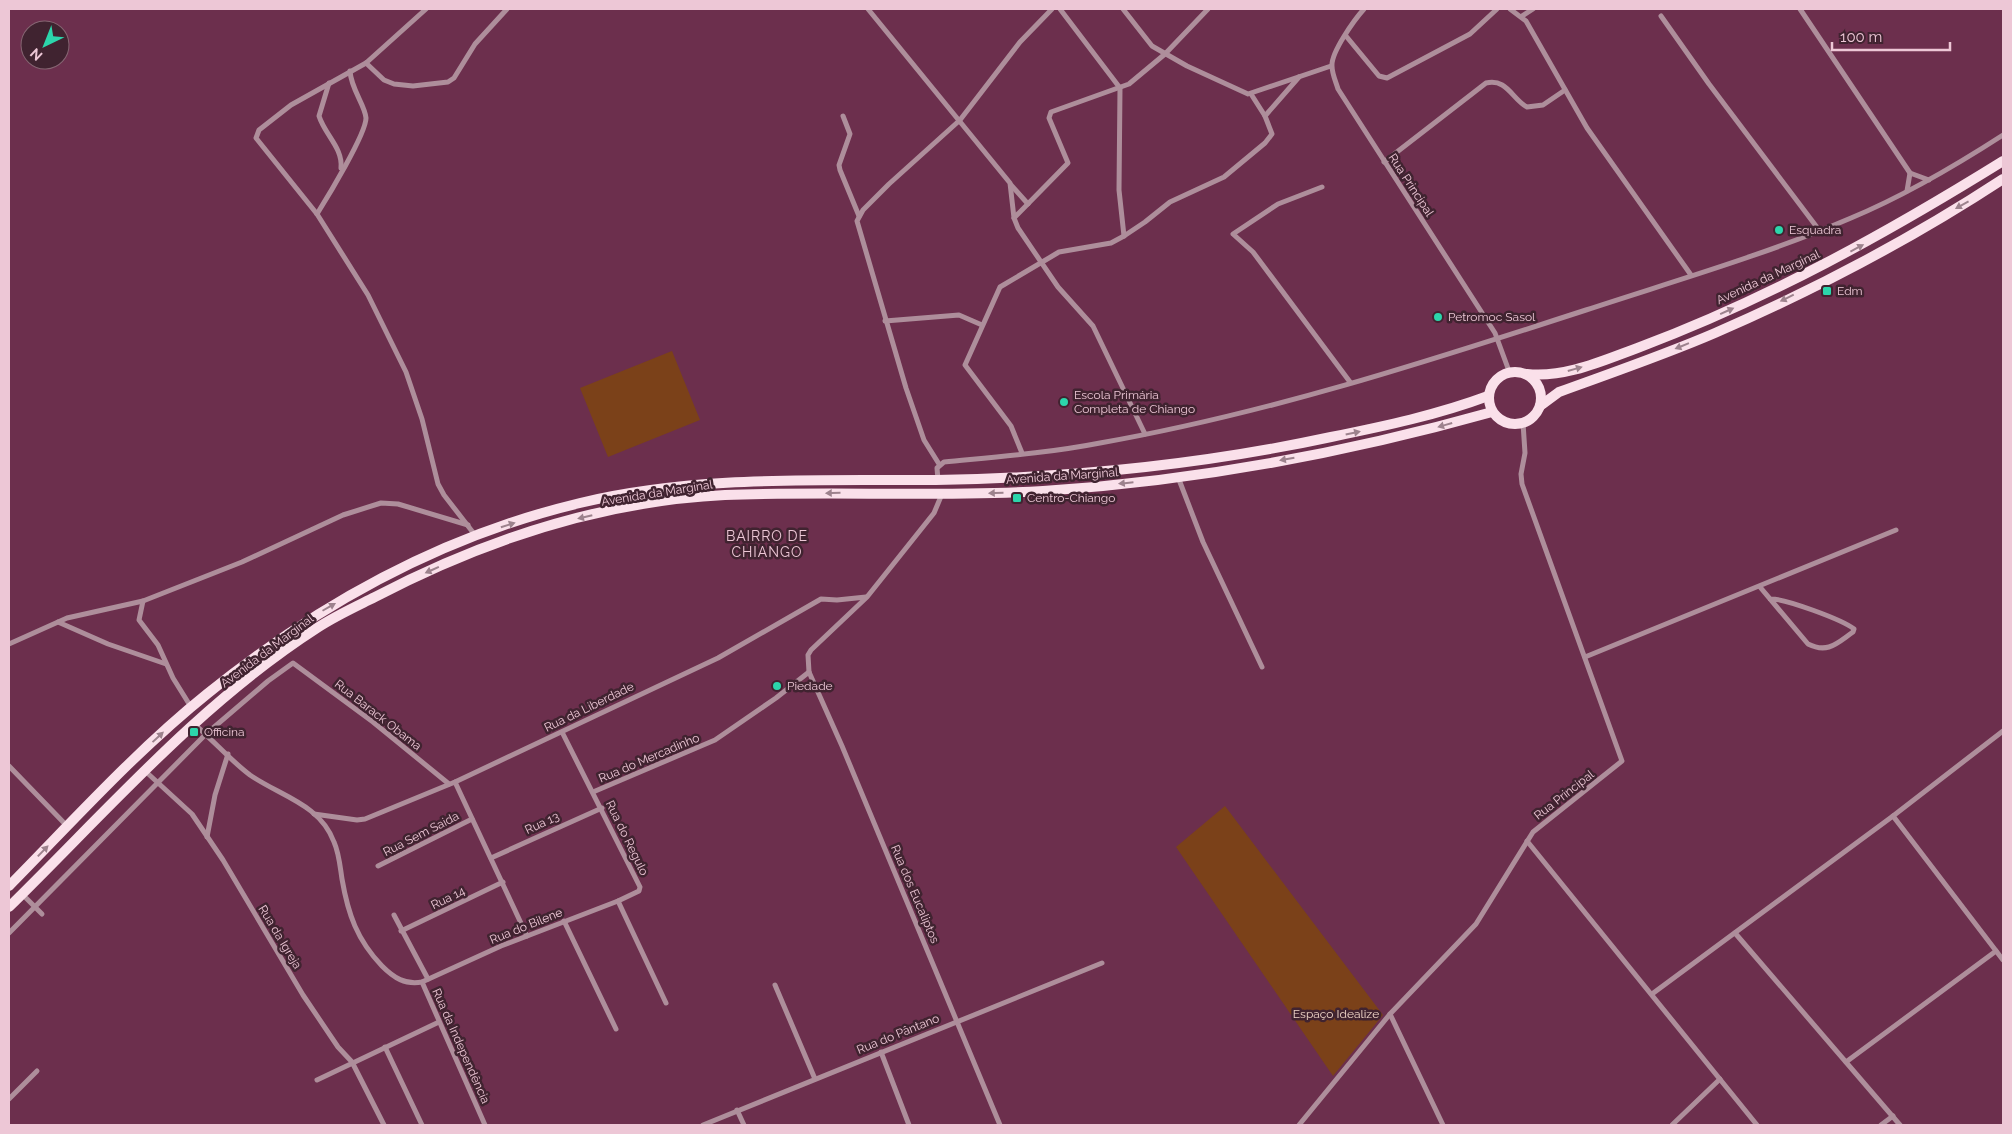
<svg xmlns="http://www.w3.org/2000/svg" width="2012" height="1134" font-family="Raleway,sans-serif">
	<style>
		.green { fill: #7b4119 }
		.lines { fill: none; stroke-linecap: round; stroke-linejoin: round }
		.minor { stroke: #ae8e9b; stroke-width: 5 }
		.primary { stroke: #fae0ea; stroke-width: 10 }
		.oneway { fill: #9d828d }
		.poi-dot { fill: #2cd5ab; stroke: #402330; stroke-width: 2 }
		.labels { text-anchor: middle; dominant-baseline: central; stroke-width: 5; stroke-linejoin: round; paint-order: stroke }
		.street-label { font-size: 12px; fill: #edc7d6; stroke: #402330 }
		.poi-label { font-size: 12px; fill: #edc7d6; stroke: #402330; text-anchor: start }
		.park-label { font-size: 12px; fill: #f0d6c8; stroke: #402330 }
		.neighbourhood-label { font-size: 14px; letter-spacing: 1px; fill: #edc7d6; stroke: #402330 }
	</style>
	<rect width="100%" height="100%" fill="#6c2f4d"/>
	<!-- green -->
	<g class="green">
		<polygon points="672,351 700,420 608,457 580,388"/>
		<polygon points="1225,806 1383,1015 1333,1076 1176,847"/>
	</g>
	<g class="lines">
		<!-- minor -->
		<g class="minor">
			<polyline points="426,9 366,63 291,105 259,130 256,138 317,214 368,295 406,372 422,419 438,484 444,495 475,535"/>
			<polyline points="868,9 1010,183 1014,218 1018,228 1058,287 1093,326 1145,434"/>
			<polyline points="1060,9 1120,88 1119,190 1124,236"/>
			<polyline points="1123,9 1152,46 1187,66 1248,94 1331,66"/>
			<path d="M1364 9C1355 19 1331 52 1332 66 1332 74 1336 82 1338 89L1495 333 1509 371"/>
			<polyline points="1510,9 1526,21 1587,128 1691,275"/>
			<polyline points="1800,9 1910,173 1929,180"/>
			<polyline points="1522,16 1533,9"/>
			<polyline points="1661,16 1709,84 1819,230"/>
			<polyline points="1346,36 1379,76 1387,78 1470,34 1497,9"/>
			<polyline points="366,63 384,80 394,84 413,86 448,82 454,78 475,44 507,9"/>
			<path d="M329 83 319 116C325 135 343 148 341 168"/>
			<polyline points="843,116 850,134 839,165 840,170 859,216"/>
			<polyline points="1265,116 1299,77"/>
			<path d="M1384 162 1486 83C1507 78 1512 99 1527 107L1543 105 1565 90"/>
			<polyline points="1011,185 1028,204"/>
			<polyline points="1322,187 1278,204 1233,234 1253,252 1350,382"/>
			<polyline points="1907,191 1910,173"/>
			<path d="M317 214C327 198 366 134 366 118 365 105 351 89 350 71"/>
			<polyline points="1014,218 1068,163 1049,118 1051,112 1129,84 1165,54 1208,9"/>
			<polyline points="885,321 959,315 982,325"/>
			<polyline points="1022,453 1011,426 965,365 1000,287 1059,252 1111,243 1124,236 1145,222 1170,202 1224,177 1265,143 1272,134 1265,116 1251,94"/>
			<polyline points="939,464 924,440 906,388 857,221 863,210 889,184 960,120 1020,42 1052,9"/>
			<polyline points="1178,477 1203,542 1262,667"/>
			<path d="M938 480 937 468 944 462C995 457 1049 453 1100 443 1265 414 1426 362 1586 310 1674 281 1765 255 1851 218 1904 196 1955 166 2003 135"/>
			<polyline points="942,494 934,513 867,597 811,650 808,655 809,672 842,746 1000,1125"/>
			<path d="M1760 587 1808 644C1828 654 1837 643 1853 632L1854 629C1843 620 1784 598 1770 599"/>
			<polyline points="143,601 139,620 158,645 173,678 191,707"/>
			<polyline points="58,622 108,644 166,664"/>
			<polyline points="9,644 67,618 143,601 242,562 343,515 381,503 398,504 468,525"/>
			<polyline points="1585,657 1896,530"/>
			<path d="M194 724C213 740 230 760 250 775 280 796 320 804 334 842 339 853 340 866 342 879 348 914 357 940 382 966 394 978 405 985 422 982L501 946 618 901 639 891 640 887 562 732"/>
			<polyline points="9,766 67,826"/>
			<polyline points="144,770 192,814 223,860 303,995 338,1047 352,1062 384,1125"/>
			<polyline points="455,782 527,936"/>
			<polyline points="593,792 715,740 776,698 809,672"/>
			<polyline points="314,814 357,820 365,819 455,782 718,658 821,599 837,600 866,597"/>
			<polyline points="1893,816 2003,960"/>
			<polyline points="207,837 215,795 228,754"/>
			<polyline points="1527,841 1757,1125"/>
			<polyline points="491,858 602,808"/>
			<polyline points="378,866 472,819"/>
			<polyline points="22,894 42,914"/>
			<polyline points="618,901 666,1003"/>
			<polyline points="394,915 428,979"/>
			<polyline points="564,921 616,1029"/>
			<polyline points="401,931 503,882"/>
			<polyline points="9,933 206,734 268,681 293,663 373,722 449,784"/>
			<polyline points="1735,933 1900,1125"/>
			<polyline points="422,982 485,1125"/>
			<polyline points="775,985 815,1079"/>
			<polyline points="1652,994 1893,816 2003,731"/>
			<polyline points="1390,1014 1443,1125"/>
			<polyline points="385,1047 422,1125"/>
			<polyline points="881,1052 909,1125"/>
			<polyline points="1846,1062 1996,951"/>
			<polyline points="317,1080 439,1022"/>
			<polyline points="9,1099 37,1071"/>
			<polyline points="737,1110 744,1125"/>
			<polyline points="703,1125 1102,963"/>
			<polyline points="1299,1125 1390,1014 1476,924 1533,832 1622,761 1522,484 1521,474 1525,453 1523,423"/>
			<polyline points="1672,1125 1720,1079"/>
			<polyline points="1881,1125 1893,1116"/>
		</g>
		<!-- primary -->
		<g class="primary">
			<circle cx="1515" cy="398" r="26"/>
			<path d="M1527 374C1566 378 1604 360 1640 347 1768 299 1887 233 2003 161"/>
			<path d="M1540 406 1559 392C1611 373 1664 355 1715 333 1814 290 1913 238 2003 179"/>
			<path d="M9 886C73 821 136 751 207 694 317 605 442 536 580 503 697 475 817 481 936 480 1069 478 1201 465 1331 437 1385 426 1437 415 1488 396"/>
			<path d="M9 907C108 810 199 704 317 628 335 616 355 607 375 597 482 541 602 501 725 495 831 491 937 497 1043 491 1195 481 1346 453 1492 412"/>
		</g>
	</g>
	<!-- one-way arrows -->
	<defs><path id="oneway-solid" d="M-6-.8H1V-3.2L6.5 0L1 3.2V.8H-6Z" transform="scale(1.25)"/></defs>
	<g class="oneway">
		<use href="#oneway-solid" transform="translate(1962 205) rotate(151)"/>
		<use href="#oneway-solid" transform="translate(1857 248) rotate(-28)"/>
		<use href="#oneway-solid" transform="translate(1787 298) rotate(154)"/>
		<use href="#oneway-solid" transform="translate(1727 311) rotate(-24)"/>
		<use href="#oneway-solid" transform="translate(1682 346) rotate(158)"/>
		<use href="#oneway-solid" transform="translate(1575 369) rotate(-16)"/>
		<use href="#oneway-solid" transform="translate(1445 425) rotate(164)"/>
		<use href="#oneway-solid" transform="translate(1353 433) rotate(-12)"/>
		<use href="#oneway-solid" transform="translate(1287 459) rotate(170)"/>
		<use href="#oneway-solid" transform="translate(1126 483) rotate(174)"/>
		<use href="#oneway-solid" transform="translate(833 493) rotate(179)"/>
		<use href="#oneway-solid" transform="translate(996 493) rotate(178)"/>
		<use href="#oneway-solid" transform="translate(585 517) rotate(167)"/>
		<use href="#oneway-solid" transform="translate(508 525) rotate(-18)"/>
		<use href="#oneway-solid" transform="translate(432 570) rotate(156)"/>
		<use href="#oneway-solid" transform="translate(329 607) rotate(-30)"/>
		<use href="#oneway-solid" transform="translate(158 737) rotate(-43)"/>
		<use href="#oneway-solid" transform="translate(43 851) rotate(-46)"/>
	</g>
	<!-- markers -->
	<g class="poi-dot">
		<circle cx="1779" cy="230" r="5"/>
		<rect x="1822" y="286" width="10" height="10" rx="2.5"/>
		<circle cx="1438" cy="317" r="5"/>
		<circle cx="1064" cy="402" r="5"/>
		<rect x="1012" y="493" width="10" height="10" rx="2.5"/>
		<circle cx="777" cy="686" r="5"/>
		<rect x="189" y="727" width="10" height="10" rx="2.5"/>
	</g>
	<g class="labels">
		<!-- street labels -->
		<g class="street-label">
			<text transform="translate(1411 185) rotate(57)">Rua Principal</text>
			<text transform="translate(1768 277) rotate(-25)">Avenida da Marginal</text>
			<text transform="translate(1062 476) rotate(-4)">Avenida da Marginal</text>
			<text transform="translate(657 493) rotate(-9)">Avenida da Marginal</text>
			<text transform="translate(267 651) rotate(-37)">Avenida da Marginal</text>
			<text transform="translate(589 707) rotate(-26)">Rua da Liberdade</text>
			<text transform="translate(378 715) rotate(38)">Rua Barack Obama</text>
			<text transform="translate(649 758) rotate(-23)">Rua do Mercadinho</text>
			<text transform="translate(1564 795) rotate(-38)">Rua Principal</text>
			<text transform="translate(542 823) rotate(-25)">Rua 13</text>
			<text transform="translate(421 834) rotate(-27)">Rua Sem Saida</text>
			<text transform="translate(627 838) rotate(64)">Rua do Regulo</text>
			<text transform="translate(915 894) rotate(67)">Rua dos Eucaliptos</text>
			<text transform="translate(448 898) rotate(-26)">Rua 14</text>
			<text transform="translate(526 926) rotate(-22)">Rua do Bilene</text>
			<text transform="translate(280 937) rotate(59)">Rua da Igreja</text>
			<text transform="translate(898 1034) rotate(-22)">Rua do Pântano</text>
			<text transform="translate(461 1046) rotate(66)">Rua da Independência</text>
		</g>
		<!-- poi labels -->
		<g class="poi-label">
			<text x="1789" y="230">Esquadra</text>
			<text x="1837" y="291">Edm</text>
			<text x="1448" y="317">Petromoc Sasol</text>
			<text x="1074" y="395">Escola Primária<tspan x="1074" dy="14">Completa de Chiango</tspan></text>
			<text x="1027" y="498">Centro-Chiango</text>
			<text x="787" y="686">Piedade</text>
			<text x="204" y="732">Officina</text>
		</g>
		<!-- park labels -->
		<g class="park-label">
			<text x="1336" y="1014">Espaço Idealize</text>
		</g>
		<!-- neighbourhood labels -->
		<g class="neighbourhood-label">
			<text x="767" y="536">BAIRRO DE<tspan x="767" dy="16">CHIANGO</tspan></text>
		</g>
	</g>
	<!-- border -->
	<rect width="2012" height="1134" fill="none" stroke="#edc7d6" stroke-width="20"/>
	<!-- north arrow -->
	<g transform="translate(45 45) rotate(223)"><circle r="24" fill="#402330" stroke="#856572"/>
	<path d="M0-4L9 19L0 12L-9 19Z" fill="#2cd5ab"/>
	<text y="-8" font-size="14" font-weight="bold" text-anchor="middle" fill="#edc7d6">N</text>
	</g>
	<!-- scale -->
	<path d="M1832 42v8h118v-8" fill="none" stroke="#edc7d6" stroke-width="2.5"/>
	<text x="1840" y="42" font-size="15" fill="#edc7d6" stroke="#402330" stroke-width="4" paint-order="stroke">100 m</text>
</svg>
